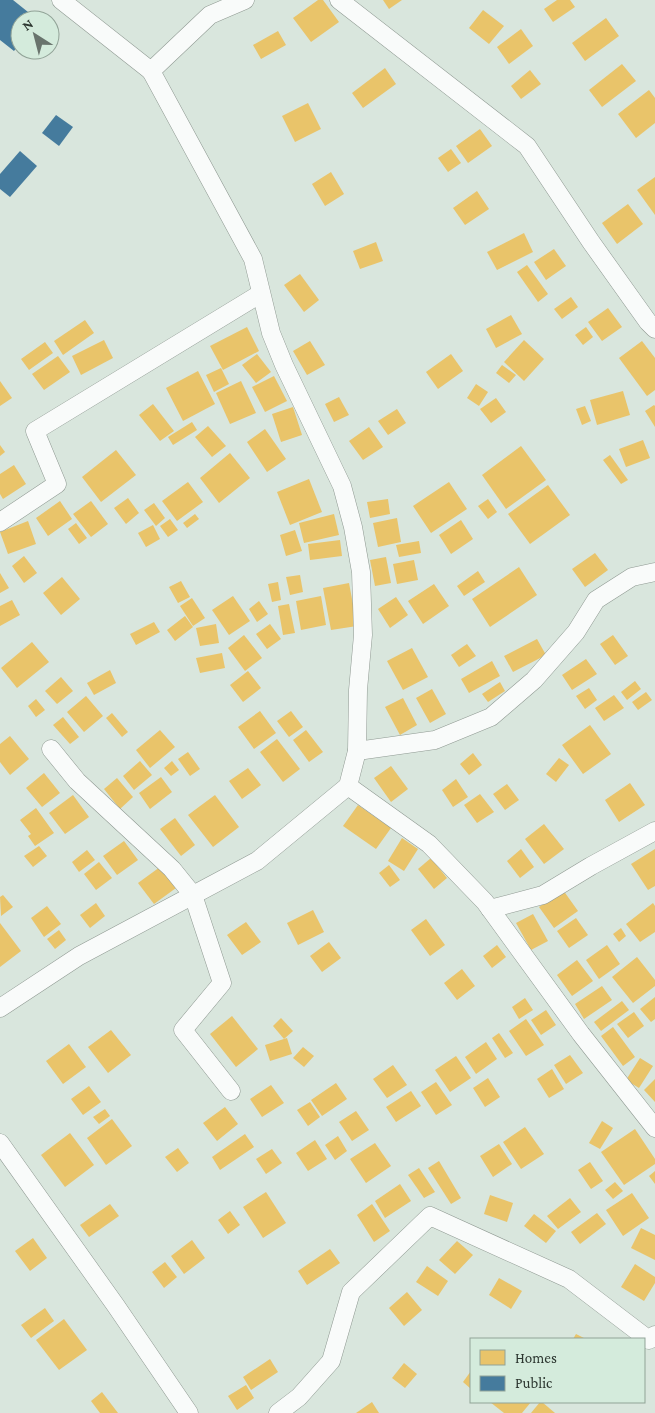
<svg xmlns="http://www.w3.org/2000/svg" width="655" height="1413" font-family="'Crimson Pro',serif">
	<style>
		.homes { fill: #e9c46a }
		.public { fill: #457b9d }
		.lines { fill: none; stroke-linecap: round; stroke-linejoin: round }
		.minor-casing { stroke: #8f9992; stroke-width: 19 }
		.minor { stroke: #f9fbfa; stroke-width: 18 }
	</style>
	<rect width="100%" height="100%" fill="#d9e6dd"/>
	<!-- homes -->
	<g class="homes">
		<polygon points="318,0 323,0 339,22 311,42 293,18"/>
		<polygon points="383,0 402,0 389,9"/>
		<polygon points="557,0 570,0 575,7 553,22 544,9"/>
		<polygon points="483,10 504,26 489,44 469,28"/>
		<polygon points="606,18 619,36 585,61 572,43"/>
		<polygon points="521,29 533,46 509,64 497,47"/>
		<polygon points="278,31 286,45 261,59 253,45"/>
		<polygon points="622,64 636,81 602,107 589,90"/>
		<polygon points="385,68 396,84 363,108 352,93"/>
		<polygon points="530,70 541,84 521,99 511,86"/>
		<polygon points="649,90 655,98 655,123 636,138 618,114"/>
		<polygon points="308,103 321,129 295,142 282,116"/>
		<polygon points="480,129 492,146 468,163 456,146"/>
		<polygon points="451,149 461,163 448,172 438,158"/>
		<polygon points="331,172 344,194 325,206 312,184"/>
		<polygon points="655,177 655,215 637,190"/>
		<polygon points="477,191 489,209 465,225 453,208"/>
		<polygon points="628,204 643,224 617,244 602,223"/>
		<polygon points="524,233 533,252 497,270 487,252"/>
		<polygon points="376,242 383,261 360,269 353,251"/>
		<polygon points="554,249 566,266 546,280 534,262"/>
		<polygon points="527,265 548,294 538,302 517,272"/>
		<polygon points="300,274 319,300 304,312 284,285"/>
		<polygon points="571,297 578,307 562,319 554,309"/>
		<polygon points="608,308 622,327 602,341 588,322"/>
		<polygon points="511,315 522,334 496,348 486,329"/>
		<polygon points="85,320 94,333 63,355 54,341"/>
		<polygon points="247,327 259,351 223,370 210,346"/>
		<polygon points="586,327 593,337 583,345 575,335"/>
		<polygon points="104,340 113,358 81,375 72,356"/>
		<polygon points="524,340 544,359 524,381 504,362"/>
		<polygon points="310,341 325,365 307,375 293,351"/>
		<polygon points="642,341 655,358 655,390 647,396 619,358"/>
		<polygon points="45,342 53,353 29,370 21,359"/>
		<polygon points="257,354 271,372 256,383 242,365"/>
		<polygon points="451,354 463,371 438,389 426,372"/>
		<polygon points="58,356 70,372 44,390 32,374"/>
		<polygon points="502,365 516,375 509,383 496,373"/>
		<polygon points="221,368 229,384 214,392 206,375"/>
		<polygon points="198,371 215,404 183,421 166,388"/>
		<polygon points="274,376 287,401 265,412 252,387"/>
		<polygon points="0,381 12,398 0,406"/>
		<polygon points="241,381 256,413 230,424 216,393"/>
		<polygon points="476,384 488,392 479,406 467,398"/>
		<polygon points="623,391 630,415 597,425 590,400"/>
		<polygon points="339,397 349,415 334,422 325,404"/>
		<polygon points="496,398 506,412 491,423 480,409"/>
		<polygon points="153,404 174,431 160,441 139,415"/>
		<polygon points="654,405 655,406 655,427 645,411"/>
		<polygon points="585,406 591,421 582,425 576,409"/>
		<polygon points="293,407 302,435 281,442 272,414"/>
		<polygon points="397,409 406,423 388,435 378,421"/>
		<polygon points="192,422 197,430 173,445 168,437"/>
		<polygon points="208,426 226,446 212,457 195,437"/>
		<polygon points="369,427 383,447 363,460 349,441"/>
		<polygon points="265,429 286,459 267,472 247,442"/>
		<polygon points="643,440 650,458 626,467 619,449"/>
		<polygon points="0,445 5,452 0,456"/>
		<polygon points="521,446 546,480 506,509 482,475"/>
		<polygon points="116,450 136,475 101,502 82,477"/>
		<polygon points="230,453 250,478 219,503 200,478"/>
		<polygon points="610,455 628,480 621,484 603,460"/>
		<polygon points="14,465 26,484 3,499 0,494 0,474"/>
		<polygon points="309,479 322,512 290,525 277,492"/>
		<polygon points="188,482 203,502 177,521 162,501"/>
		<polygon points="449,482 467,509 431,533 413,506"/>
		<polygon points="548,485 570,515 530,544 508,514"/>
		<polygon points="128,498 139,513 126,524 114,508"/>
		<polygon points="388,499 390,514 370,518 367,502"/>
		<polygon points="488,499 497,512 488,519 478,506"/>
		<polygon points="60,501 72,519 48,536 36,518"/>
		<polygon points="91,501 108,524 91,537 73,514"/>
		<polygon points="154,503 165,518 156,526 144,510"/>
		<polygon points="195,514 199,519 187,528 183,523"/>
		<polygon points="334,514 339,535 304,543 299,523"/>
		<polygon points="397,518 401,542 378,547 373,523"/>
		<polygon points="170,519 178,530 168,537 160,526"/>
		<polygon points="461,520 473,539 451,554 439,535"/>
		<polygon points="28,521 36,544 8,554 0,532"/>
		<polygon points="76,523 87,538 79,544 68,529"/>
		<polygon points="153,525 160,539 146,547 138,533"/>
		<polygon points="295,530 302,551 286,556 280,535"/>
		<polygon points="340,540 342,556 310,560 308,544"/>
		<polygon points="419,541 421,553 399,557 396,545"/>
		<polygon points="595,553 608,570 585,587 572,569"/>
		<polygon points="24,556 37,573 24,583 12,566"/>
		<polygon points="386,557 391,583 375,586 370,560"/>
		<polygon points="414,560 418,580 397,584 393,564"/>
		<polygon points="519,567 537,595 490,627 472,599"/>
		<polygon points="478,571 485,582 464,596 457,586"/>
		<polygon points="0,573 9,588 0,593"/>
		<polygon points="300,575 303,592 290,595 286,577"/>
		<polygon points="62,577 80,599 61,615 43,593"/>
		<polygon points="181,581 190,597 178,603 169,587"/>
		<polygon points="278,582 281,600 272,602 268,584"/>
		<polygon points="349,583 357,626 331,630 323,588"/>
		<polygon points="434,584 449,606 423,624 408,601"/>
		<polygon points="233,596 250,621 229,635 212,610"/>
		<polygon points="321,596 326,625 301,630 296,601"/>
		<polygon points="396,597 408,615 390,628 378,609"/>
		<polygon points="192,598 205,618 193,626 180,606"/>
		<polygon points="12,600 20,615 0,626 0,606"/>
		<polygon points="259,601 268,614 257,622 249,609"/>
		<polygon points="289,604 295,633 283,635 278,606"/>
		<polygon points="185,616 193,627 175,641 167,630"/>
		<polygon points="154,622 160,632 136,645 130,634"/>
		<polygon points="216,624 219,643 200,646 196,628"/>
		<polygon points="270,624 281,639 267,649 256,634"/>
		<polygon points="244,635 262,658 245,671 228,648"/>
		<polygon points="613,635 628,656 615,665 600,644"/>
		<polygon points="537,639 546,655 513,672 504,656"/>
		<polygon points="32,642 49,662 17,688 1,668"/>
		<polygon points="467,644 476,656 459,667 451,655"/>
		<polygon points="412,648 428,677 403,690 387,661"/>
		<polygon points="222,653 225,668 200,673 196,658"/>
		<polygon points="586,659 597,674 572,690 562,675"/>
		<polygon points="492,661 500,676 469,693 461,679"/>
		<polygon points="110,670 116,683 94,695 87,683"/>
		<polygon points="248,671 261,688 243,702 230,685"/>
		<polygon points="61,677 73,691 57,704 45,691"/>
		<polygon points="635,681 641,689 627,700 621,692"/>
		<polygon points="500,682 505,691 488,702 482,694"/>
		<polygon points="589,688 597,700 585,709 576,696"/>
		<polygon points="432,689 446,714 430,723 416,698"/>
		<polygon points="646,692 652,700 638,710 632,702"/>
		<polygon points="614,695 624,708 604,721 595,708"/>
		<polygon points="86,696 103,716 84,732 67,712"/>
		<polygon points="403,698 417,725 400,735 385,707"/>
		<polygon points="36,699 45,710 36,717 28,706"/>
		<polygon points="260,711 276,733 254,749 238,727"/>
		<polygon points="291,711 303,727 289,737 277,721"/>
		<polygon points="112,713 128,732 122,737 106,718"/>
		<polygon points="63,717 79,737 70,744 53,725"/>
		<polygon points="590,725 611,754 583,774 562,745"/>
		<polygon points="160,730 175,747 150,768 136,750"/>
		<polygon points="306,730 323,752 309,762 293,740"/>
		<polygon points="10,736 29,759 10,775 0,762 0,744"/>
		<polygon points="277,739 300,769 283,782 260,752"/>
		<polygon points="188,752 200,769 190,776 178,759"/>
		<polygon points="473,753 482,765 469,775 460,764"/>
		<polygon points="559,758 569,765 556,782 546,774"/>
		<polygon points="140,761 152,775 134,790 123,776"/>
		<polygon points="172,761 179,770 171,776 164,768"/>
		<polygon points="391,766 408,789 391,802 374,778"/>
		<polygon points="248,768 261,785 242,799 229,781"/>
		<polygon points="44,773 60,793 42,807 26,788"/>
		<polygon points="161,777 172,792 150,809 139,793"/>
		<polygon points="117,778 133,797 120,809 104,789"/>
		<polygon points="456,779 468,797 453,807 442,790"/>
		<polygon points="630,783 645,805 619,822 605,800"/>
		<polygon points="507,784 519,800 505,810 493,794"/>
		<polygon points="480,794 494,812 477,823 464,805"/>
		<polygon points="73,795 89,817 65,834 49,813"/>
		<polygon points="215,795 239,827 213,847 188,815"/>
		<polygon points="358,805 391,828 376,849 343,826"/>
		<polygon points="36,808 54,833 35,846 28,836 31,834 20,820"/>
		<polygon points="175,818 195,845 181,856 160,829"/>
		<polygon points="544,824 564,849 544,864 525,839"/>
		<polygon points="402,838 418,849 404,871 388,861"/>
		<polygon points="124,841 138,860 117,875 103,856"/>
		<polygon points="39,846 47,856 33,867 24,856"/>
		<polygon points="521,849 534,867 520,878 507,861"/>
		<polygon points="655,849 655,886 648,890 631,864"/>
		<polygon points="87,850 95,860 79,872 72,862"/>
		<polygon points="431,858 447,878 434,889 418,869"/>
		<polygon points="99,862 112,878 96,890 84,874"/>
		<polygon points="389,865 400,880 390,887 379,873"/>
		<polygon points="160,867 176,888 154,904 138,883"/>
		<polygon points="563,890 578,911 554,928 539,907"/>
		<polygon points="3,895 13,907 1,916 0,897"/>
		<polygon points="96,903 105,916 90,928 80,915"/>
		<polygon points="653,903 655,906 655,932 640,942 626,924"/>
		<polygon points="47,906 61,924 44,937 31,918"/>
		<polygon points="313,910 324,932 298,945 287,923"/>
		<polygon points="533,914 548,941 531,950 516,923"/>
		<polygon points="576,918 588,935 569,948 557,931"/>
		<polygon points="426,919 445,945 430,956 411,930"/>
		<polygon points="246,922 261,942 242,955 227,935"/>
		<polygon points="0,923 21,951 0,967"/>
		<polygon points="621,928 626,936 619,942 613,934"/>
		<polygon points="59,930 66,940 55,949 47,939"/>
		<polygon points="329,942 341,958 322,972 310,956"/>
		<polygon points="497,945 506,957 492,968 483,956"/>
		<polygon points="607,945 620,964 599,979 586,960"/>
		<polygon points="637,957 655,980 655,986 633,1003 612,977"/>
		<polygon points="577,960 593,981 572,996 557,975"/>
		<polygon points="462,969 475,986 457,1000 444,983"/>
		<polygon points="602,986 612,1000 584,1019 575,1004"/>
		<polygon points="655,997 655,1019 651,1022 640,1009"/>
		<polygon points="525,998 533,1010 519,1019 512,1007"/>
		<polygon points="622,1001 629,1010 601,1031 594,1022"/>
		<polygon points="546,1010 556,1025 541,1035 531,1020"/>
		<polygon points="634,1012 644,1026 628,1038 617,1024"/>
		<polygon points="232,1016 258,1049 236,1067 210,1034"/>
		<polygon points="281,1018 293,1031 284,1039 273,1026"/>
		<polygon points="526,1019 544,1045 526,1056 509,1031"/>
		<polygon points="613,1027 635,1057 623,1066 601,1036"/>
		<polygon points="111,1030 131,1055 108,1073 88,1047"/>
		<polygon points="499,1033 513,1053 505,1058 492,1038"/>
		<polygon points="287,1038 292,1054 270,1061 265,1045"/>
		<polygon points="486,1042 497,1059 476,1074 465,1057"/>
		<polygon points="69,1044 86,1067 63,1084 46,1061"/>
		<polygon points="303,1047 314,1056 304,1067 293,1058"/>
		<polygon points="570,1055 583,1073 566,1084 554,1065"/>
		<polygon points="456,1056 471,1078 450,1092 435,1070"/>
		<polygon points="640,1058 653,1066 639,1088 626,1080"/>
		<polygon points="393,1065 407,1085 387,1098 373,1079"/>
		<polygon points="552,1069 564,1089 549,1098 537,1079"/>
		<polygon points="488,1078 500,1097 485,1107 473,1088"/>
		<polygon points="655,1079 655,1102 644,1090"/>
		<polygon points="436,1082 452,1105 436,1115 421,1092"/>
		<polygon points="336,1083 347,1099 322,1116 311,1100"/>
		<polygon points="271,1085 284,1103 262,1117 250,1099"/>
		<polygon points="89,1086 101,1102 83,1115 71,1099"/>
		<polygon points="411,1091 421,1106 396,1122 386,1107"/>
		<polygon points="310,1102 320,1117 308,1126 297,1110"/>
		<polygon points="225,1107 238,1124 217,1141 203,1123"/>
		<polygon points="105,1109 110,1116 99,1124 93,1117"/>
		<polygon points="356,1111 369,1130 352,1141 339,1122"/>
		<polygon points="112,1119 132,1146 106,1165 87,1138"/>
		<polygon points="602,1121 613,1128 600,1149 589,1143"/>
		<polygon points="525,1127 544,1154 521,1169 503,1142"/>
		<polygon points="635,1129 655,1159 655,1164 624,1185 601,1152"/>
		<polygon points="70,1133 94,1165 65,1187 41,1155"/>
		<polygon points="245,1134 254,1147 220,1170 212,1157"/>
		<polygon points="338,1136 347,1151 335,1160 325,1145"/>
		<polygon points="315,1140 327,1159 308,1171 296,1153"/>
		<polygon points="375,1143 391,1166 366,1183 350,1159"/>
		<polygon points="499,1144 512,1164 493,1177 480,1156"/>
		<polygon points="178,1148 189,1163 177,1172 165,1157"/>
		<polygon points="272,1149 282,1163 266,1174 256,1159"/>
		<polygon points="439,1161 461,1198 451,1204 428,1168"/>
		<polygon points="590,1162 603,1181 591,1189 578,1170"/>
		<polygon points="419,1168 435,1192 424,1198 408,1175"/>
		<polygon points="655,1171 655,1184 649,1176"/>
		<polygon points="615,1182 623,1191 613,1199 605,1190"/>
		<polygon points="400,1184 411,1201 385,1218 375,1201"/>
		<polygon points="266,1192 286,1223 263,1238 243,1207"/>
		<polygon points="632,1193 649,1218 623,1236 606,1210"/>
		<polygon points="490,1195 513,1203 507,1222 484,1214"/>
		<polygon points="570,1198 581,1212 558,1229 547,1216"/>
		<polygon points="110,1204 119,1216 89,1237 80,1225"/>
		<polygon points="372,1204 390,1231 374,1242 357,1215"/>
		<polygon points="230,1211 240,1225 228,1234 218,1220"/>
		<polygon points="597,1213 606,1224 580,1244 571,1232"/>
		<polygon points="534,1214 556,1231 546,1243 524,1226"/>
		<polygon points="641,1228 655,1235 655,1260 631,1248"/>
		<polygon points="33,1238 47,1258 30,1271 15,1251"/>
		<polygon points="192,1240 205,1258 184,1274 171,1256"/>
		<polygon points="457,1241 473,1255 455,1274 439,1260"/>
		<polygon points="330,1249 340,1263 307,1285 298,1271"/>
		<polygon points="165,1262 177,1277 164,1288 152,1272"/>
		<polygon points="635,1264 655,1277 655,1283 644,1301 621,1287"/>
		<polygon points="427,1266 448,1281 438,1296 416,1282"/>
		<polygon points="499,1278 522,1291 511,1309 489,1295"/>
		<polygon points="407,1292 422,1310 404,1326 389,1308"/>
		<polygon points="45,1308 54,1321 31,1338 21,1325"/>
		<polygon points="64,1319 87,1350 59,1370 36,1340"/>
		<polygon points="576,1334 586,1339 573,1339"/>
		<polygon points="270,1359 278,1372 251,1390 243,1377"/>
		<polygon points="404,1363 417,1374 405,1388 392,1378"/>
		<polygon points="471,1371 471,1389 463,1382"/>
		<polygon points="246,1385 254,1398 237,1410 228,1396"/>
		<polygon points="102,1392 118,1413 100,1413 91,1401"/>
		<polygon points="372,1402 379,1413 356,1413"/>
		<polygon points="490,1402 531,1402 522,1413 504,1413"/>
		<polygon points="540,1402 542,1402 555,1413 531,1413"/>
	</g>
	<!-- public -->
	<g class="public">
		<polygon points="0,0 13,0 38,20 20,20 20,43 14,51 0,40"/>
		<polygon points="56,115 73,127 59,146 42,133"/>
		<polygon points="20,151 37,166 10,197 0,189 0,174"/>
	</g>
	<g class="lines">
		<defs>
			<g id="minor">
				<polyline points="61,0 151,71 210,15 245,0"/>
				<polyline points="339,0 527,146 591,242 648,322 655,329"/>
				<polyline points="0,522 57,484 35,431 260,294"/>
				<polyline points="51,749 77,781 172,869 193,895 222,983 183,1030 231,1091"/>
				<polyline points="357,751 435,740 491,717 534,680 576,632 596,600 632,577 655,572"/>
				<polyline points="348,786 429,844 485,902 581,1034 655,1128"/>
				<polyline points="490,909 543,895 591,866 655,831"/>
				<polyline points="0,1008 79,956 257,861 348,786 357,751 358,690 363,635 361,572 353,527 342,486 284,365 271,333 253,259 151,71"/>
				<polyline points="0,1143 116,1306 189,1413"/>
				<polyline points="278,1413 299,1397 331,1361 351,1292 430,1216 569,1279 649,1340 655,1335"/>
			</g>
		</defs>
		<!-- minor casing -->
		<use href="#minor" class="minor-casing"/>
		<!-- minor -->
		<use href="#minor" class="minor"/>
	</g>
	<!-- legend -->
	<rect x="470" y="1338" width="175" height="65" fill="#d4ebdc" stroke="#91a397"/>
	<rect x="480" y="1350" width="25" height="15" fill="#e9c46a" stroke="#91a397"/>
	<text x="515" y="1363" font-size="15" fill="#2c3630">Homes</text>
	<rect x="480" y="1376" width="25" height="15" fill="#457b9d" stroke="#91a397"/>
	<text x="515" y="1388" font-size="15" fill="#2c3630">Public</text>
	<!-- north arrow -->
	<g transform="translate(35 35) rotate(324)"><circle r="24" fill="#d4ebdc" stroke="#91a397"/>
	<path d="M0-4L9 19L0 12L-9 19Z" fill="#69746d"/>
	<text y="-8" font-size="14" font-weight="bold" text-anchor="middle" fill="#2c3630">N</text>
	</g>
</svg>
